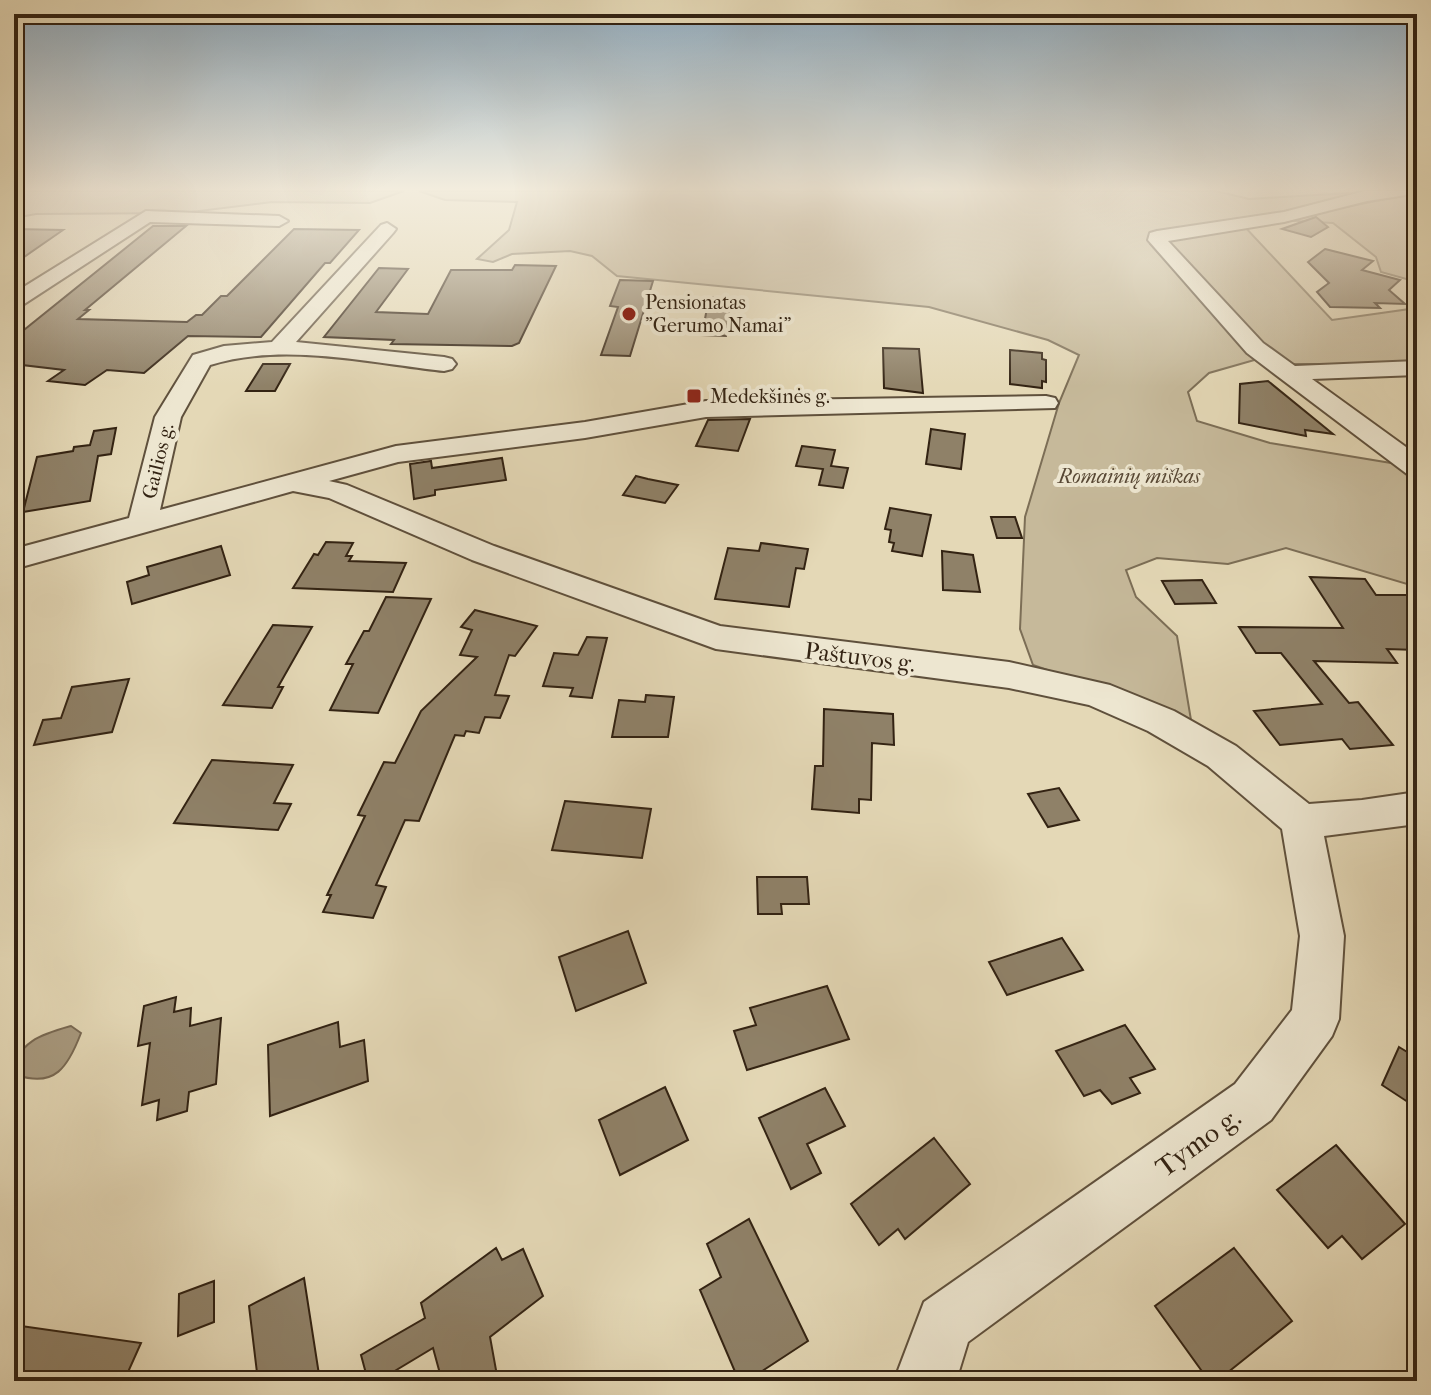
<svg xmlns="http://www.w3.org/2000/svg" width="1431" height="1395" font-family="'IM FELL French Canon',serif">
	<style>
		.green { fill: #c6b99a; stroke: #7c6e56; stroke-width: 2 }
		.water { fill: #a89a7f; stroke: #796a54; stroke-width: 2 }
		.building { fill: #8f8168; stroke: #332313; stroke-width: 2 }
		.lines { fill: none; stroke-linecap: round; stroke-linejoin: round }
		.minor-casing { stroke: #5f503c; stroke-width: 4 }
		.minor { fill: #ede6d0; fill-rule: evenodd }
		.poi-dot { fill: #8f2418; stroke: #ede6d0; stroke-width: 3 }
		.labels { text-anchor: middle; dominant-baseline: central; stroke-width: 8; stroke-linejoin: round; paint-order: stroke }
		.far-poi-label { font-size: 20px; fill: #332313; stroke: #ede6d0; text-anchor: start }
		.far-street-label { font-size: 20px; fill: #332313; stroke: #ede6d0 }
		.far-park-label { font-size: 20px; font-style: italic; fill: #584835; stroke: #ede6d0 }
		.street-label { font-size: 24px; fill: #332313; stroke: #ede6d0 }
		.near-street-label { font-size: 28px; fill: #332313; stroke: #ede6d0 }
	</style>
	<rect width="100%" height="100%" fill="#e4d8b6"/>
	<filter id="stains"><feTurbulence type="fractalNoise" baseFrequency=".0025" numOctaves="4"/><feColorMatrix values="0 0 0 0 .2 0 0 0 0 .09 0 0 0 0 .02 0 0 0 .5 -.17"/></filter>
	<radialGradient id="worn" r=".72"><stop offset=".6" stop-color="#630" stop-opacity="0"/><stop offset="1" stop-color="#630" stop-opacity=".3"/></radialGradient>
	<!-- green -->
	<g class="green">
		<polygon points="14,191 404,191 370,203 272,202 183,213 36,214 14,218"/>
		<polygon points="419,191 1216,191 1249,199 1349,193 1354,195 1275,215 1151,237 1150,244 1258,359 1209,373 1188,392 1197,421 1270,443 1397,464 1417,480 1417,587 1286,548 1228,564 1157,558 1126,570 1136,597 1177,636 1191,720 1033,665 1020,629 1025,517 1059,403 1079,355 1048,340 929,307 617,276 592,256 570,251 512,254 493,262 477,259 509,230 517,202 445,200"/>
		<polygon points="1417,193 1417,282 1381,272 1376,257 1333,223 1280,220"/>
		<polygon points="1244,226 1332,320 1417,308 1417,364 1292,364 1276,356 1165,239"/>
	</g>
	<!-- water -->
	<path class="water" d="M71 1026 81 1033C68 1067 55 1088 17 1075 12 1042 46 1033 71 1026Z"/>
	<!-- building -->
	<g class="building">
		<polygon points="1316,217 1328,227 1311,237 1282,229"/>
		<polygon points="153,226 186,226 85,310 89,310 78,319 187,322 196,315 202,315 221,296 227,296 294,229 359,230 330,263 325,263 261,337 188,336 144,373 107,370 85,385 48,381 64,370 14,364 14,338"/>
		<polygon points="14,229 63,230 14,264"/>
		<polygon points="1325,249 1373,261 1362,270 1400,280 1389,290 1405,304 1375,303 1380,308 1330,307 1317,292 1329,283 1308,262"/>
		<polygon points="515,265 556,266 519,343 512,346 391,344 394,340 324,337 379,268 408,269 376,312 428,314 451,270 512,270"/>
		<polygon points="620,280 653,281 630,356 601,355 618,307 610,306"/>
		<polygon points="709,297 731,297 726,336 702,335"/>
		<polygon points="883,348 919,349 923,393 884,388"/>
		<polygon points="1010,350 1042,353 1042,359 1046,360 1046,382 1042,381 1042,388 1010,384"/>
		<polygon points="263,364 290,364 275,391 246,391"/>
		<polygon points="1268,381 1333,434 1305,430 1306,436 1239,423 1240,384"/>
		<polygon points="750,419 738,451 696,446 708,420"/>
		<polygon points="116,428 111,454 98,456 90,501 23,512 37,457 73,451 74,447 90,445 94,431"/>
		<polygon points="931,429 965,434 961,469 926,464"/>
		<polygon points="802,446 835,450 831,466 848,468 843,488 819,485 823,469 796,466"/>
		<polygon points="502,458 506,480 435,490 435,495 414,499 410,464 431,461 432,468"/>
		<polygon points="636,476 648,479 678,485 665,503 623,495"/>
		<polygon points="890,508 931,515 922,556 892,551 894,543 889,542 891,530 885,529"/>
		<polygon points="991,517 1015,517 1022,538 997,538"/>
		<polygon points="326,542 353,543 346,556 352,556 349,561 406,563 393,592 293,588 314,554 318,555"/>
		<polygon points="761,543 808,549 804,569 796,568 789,607 715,599 728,548 759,551"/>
		<polygon points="221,546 230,575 132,604 127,582 149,575 147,567"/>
		<polygon points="942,551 973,555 980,592 943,590"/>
		<polygon points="1310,577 1365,579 1376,595 1417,595 1417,650 1387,649 1397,663 1314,661 1349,703 1358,702 1393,745 1350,749 1342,739 1280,745 1254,711 1322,704 1281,653 1256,653 1239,627 1343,628"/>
		<polygon points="1202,580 1216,603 1175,604 1162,581"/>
		<polygon points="386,597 431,599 378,713 330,710 353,664 346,664 364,631 369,631"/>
		<polygon points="475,610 537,626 515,656 509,655 495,695 509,696 500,718 485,717 479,733 466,731 464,736 455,735 419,821 405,820 376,885 386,887 373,918 323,912 331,895 327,895 365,816 358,815 384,762 395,763 421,711 477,657 460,655 472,630 461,627"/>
		<polygon points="273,625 312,627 278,687 283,687 272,708 223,705"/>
		<polygon points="587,637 607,638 592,698 570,696 573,688 543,686 554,653 578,655"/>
		<polygon points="129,679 112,732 34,745 43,720 61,718 72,687"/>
		<polygon points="646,695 674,697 668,737 612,737 619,700 645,702"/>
		<polygon points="824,709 893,714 894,745 872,743 871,800 859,799 859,813 812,809 815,766 823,766"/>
		<polygon points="212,760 293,765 274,803 291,804 278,830 174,823"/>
		<polygon points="1059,788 1079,820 1048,827 1028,794"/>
		<polygon points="565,801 651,809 642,858 552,850"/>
		<polygon points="757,877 807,877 809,904 781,904 782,914 758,914"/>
		<polygon points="628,931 646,983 576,1011 559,957"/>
		<polygon points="1062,938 1083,970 1007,995 989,962"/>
		<polygon points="827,986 849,1039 747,1070 734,1031 756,1025 750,1008"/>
		<polygon points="176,997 174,1012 191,1008 190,1026 221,1018 216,1084 189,1092 187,1111 157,1120 159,1100 142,1105 150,1043 138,1046 144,1006"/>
		<polygon points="338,1022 340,1047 364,1040 368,1081 270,1116 268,1045"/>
		<polygon points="1125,1025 1155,1069 1130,1078 1140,1093 1112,1104 1100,1090 1084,1096 1056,1051"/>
		<polygon points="1399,1047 1417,1058 1417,1108 1382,1085"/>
		<polygon points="665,1087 688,1140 620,1175 599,1120"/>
		<polygon points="825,1088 845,1126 807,1144 821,1173 791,1189 759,1118"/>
		<polygon points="934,1138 970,1184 905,1239 898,1229 879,1245 851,1204"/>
		<polygon points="1336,1145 1405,1224 1362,1259 1342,1236 1328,1248 1277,1190"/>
		<polygon points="749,1219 808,1341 747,1381 739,1381 700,1290 721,1277 707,1244"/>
		<polygon points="496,1248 502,1260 523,1249 543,1296 490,1337 498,1381 442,1381 433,1348 378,1381 368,1381 361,1355 425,1318 421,1303"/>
		<polygon points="1234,1248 1292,1321 1217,1381 1209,1381 1155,1306"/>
		<polygon points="304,1278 320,1381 258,1381 249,1306"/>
		<polygon points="214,1281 214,1322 178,1336 179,1294"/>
		<polygon points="14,1325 141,1343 124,1381 14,1381"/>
	</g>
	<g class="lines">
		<defs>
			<g id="minor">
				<polygon points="1365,191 1408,191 1406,195 1367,201 1284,222 1168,241 1263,343 1295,366 1417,361 1417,375 1312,379 1417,455 1417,476 1407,474 1247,353 1148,240 1150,233 1157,231 1284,212"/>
				<polygon points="146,211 279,216 288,221 279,226 150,222 21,306 14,308 14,293"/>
				<path d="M387 223 396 229 393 233 296 342 444 357 452 359 456 364 452 369 444 371C369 363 283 342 210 365L181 417 160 510 396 446 585 422 706 401 1046 396 1055 398 1058 403 1055 408 706 417 585 438 398 462 329 481 347 485 494 546 720 626 1009 662 1110 685 1174 711 1236 746 1309 804 1362 800 1417 792V824L1324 836 1344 936 1339 1019 1332 1036 1271 1120 968 1342 956 1381H894L924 1302 1235 1084 1292 1010 1300 936 1282 829 1208 766 1148 731 1089 705 1009 688 716 649 472 560 329 498 293 491 14 569V549L129 518 155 417 193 355 224 346 272 342 381 225Z"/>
			</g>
		</defs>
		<!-- minor casing -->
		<use href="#minor" class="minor-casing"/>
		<!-- minor -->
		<use href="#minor" class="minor"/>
	</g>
	<!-- sky -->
	<linearGradient id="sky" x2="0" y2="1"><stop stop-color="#8eaabe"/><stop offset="0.49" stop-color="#f3edde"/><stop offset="1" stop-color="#f3edde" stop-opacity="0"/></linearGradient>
	<rect width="1431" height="386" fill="url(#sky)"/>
	<!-- markers -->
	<g class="poi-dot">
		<circle cx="629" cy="314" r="8"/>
		<rect x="686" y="388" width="16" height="16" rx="4"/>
	</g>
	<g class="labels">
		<!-- far-poi labels -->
		<g class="far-poi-label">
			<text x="645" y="302">Pensionatas<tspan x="645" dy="23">"Gerumo Namai"</tspan></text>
			<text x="710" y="396">Medekšinės g.</text>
		</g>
		<!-- far-street labels -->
		<g class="far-street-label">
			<text transform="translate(158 461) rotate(-76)">Gailios g.</text>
		</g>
		<!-- far-park labels -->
		<g class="far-park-label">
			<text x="1129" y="476">Romainių miškas</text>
		</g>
		<!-- street labels -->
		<g class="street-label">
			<text transform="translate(860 657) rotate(7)">Paštuvos g.</text>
		</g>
		<!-- near-street labels -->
		<g class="near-street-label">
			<text transform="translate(1198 1142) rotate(-36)">Tymo g.</text>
		</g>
	</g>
	<!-- margin -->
	<rect width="1431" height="1395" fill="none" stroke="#e4d8b6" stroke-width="48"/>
	<rect x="16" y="16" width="1399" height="1363" fill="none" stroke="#332313" stroke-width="4"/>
	<rect x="24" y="24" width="1383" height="1347" fill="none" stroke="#332313" stroke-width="2"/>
	<rect width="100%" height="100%" filter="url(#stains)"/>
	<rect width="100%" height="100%" fill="url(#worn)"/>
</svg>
